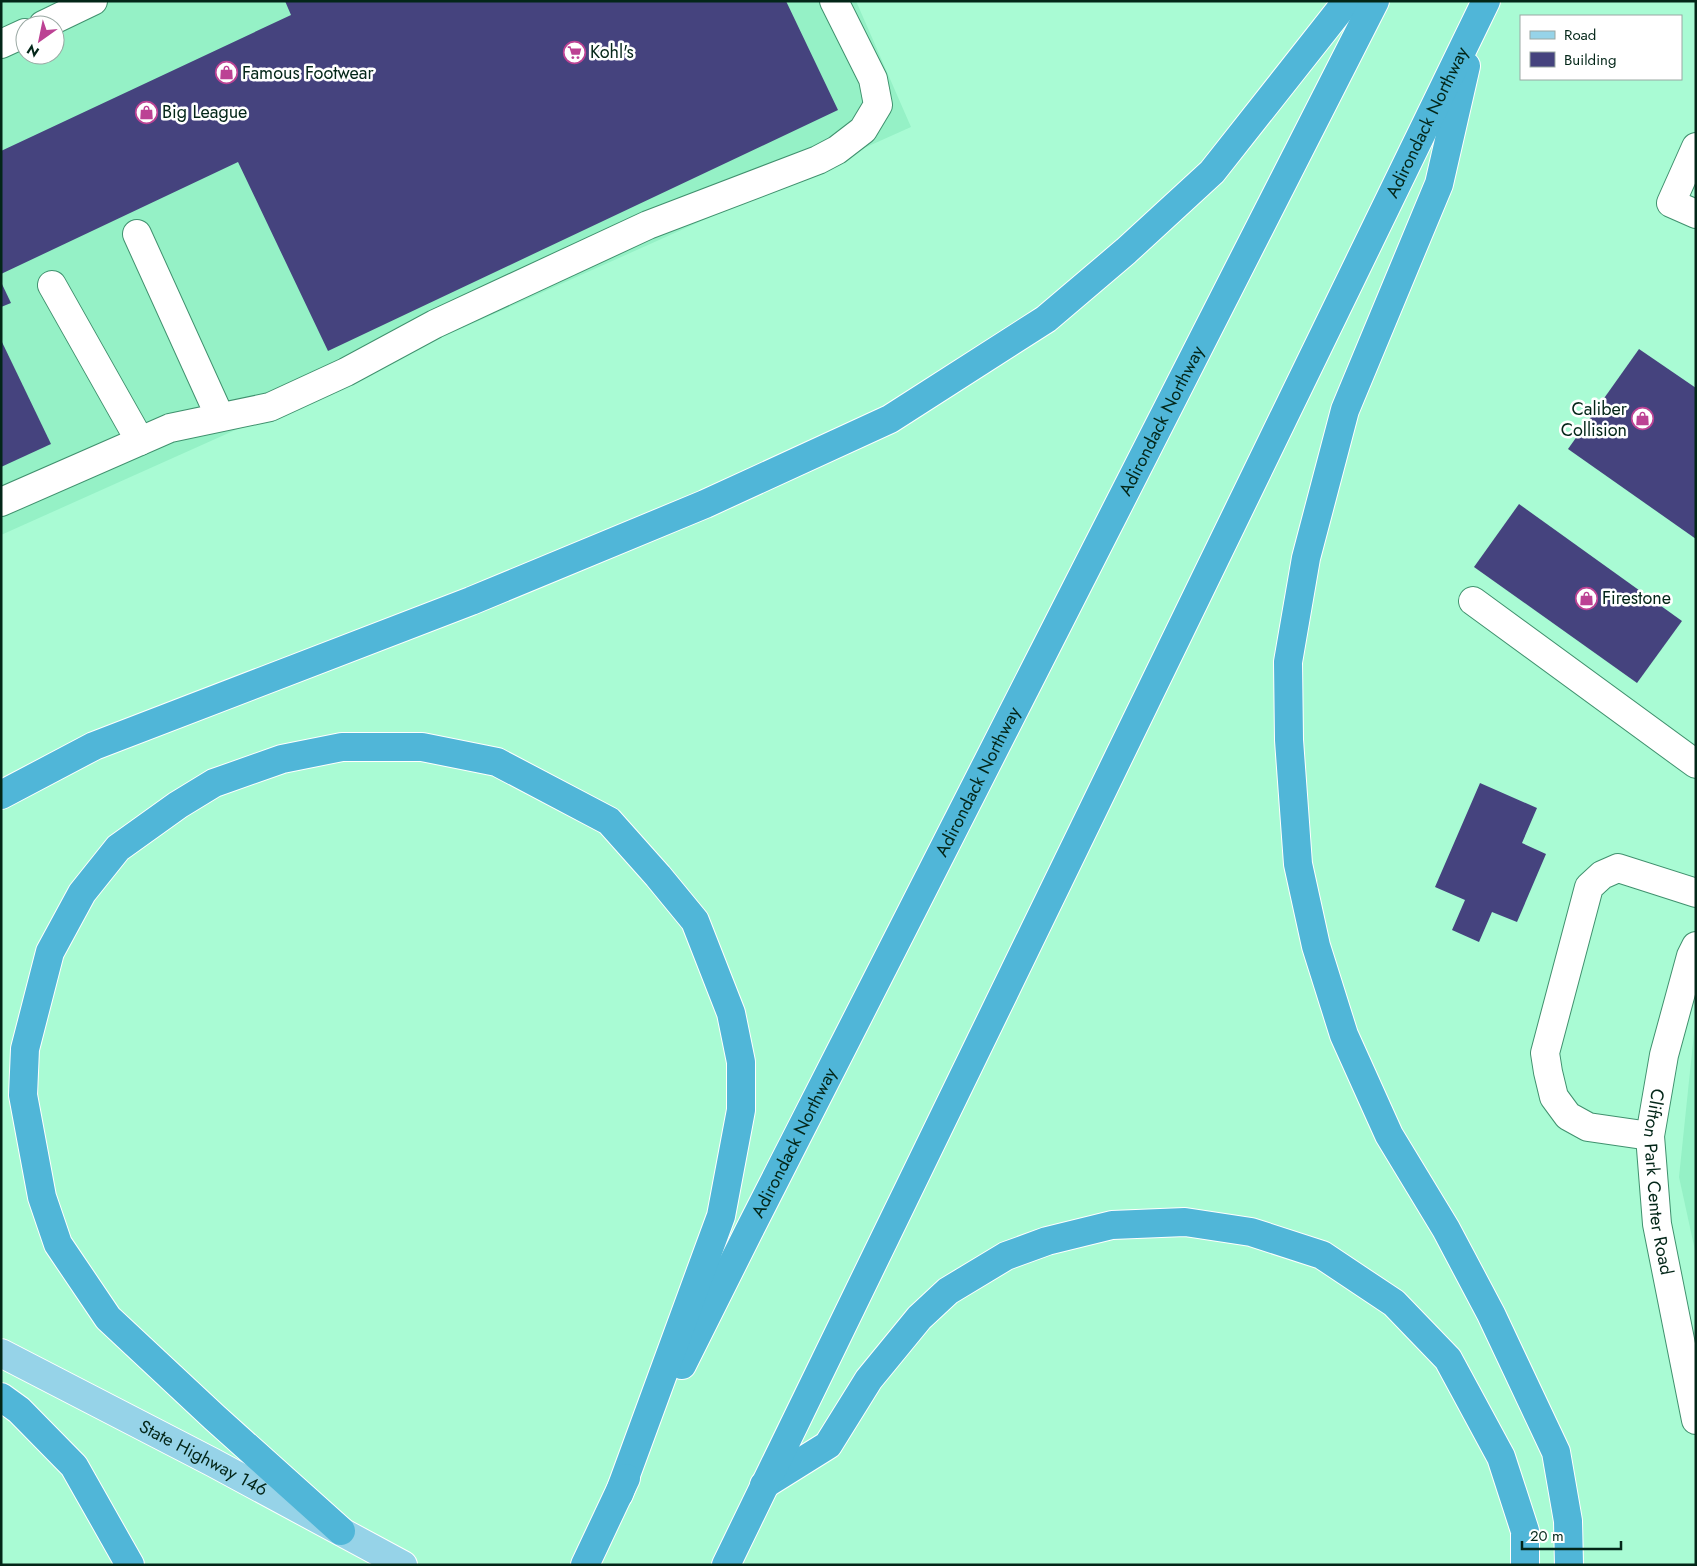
<svg xmlns="http://www.w3.org/2000/svg" width="1697" height="1566" font-family="Jost,sans-serif">
	<style>
		.built { fill: #95f1c6; fill-rule: evenodd }
		.building { fill: #45437e }
		.lines { fill: none; stroke-linecap: round; stroke-linejoin: round }
		.minor-casing { stroke: #40916e; stroke-width: 30 }
		.major-casing { stroke: #fff; stroke-width: 30 }
		.highway-casing { stroke: #fff; stroke-width: 30 }
		.minor { stroke: #fff; stroke-width: 28 }
		.major { stroke: #96d3e8; stroke-width: 28 }
		.highway { stroke: #50b6d8; stroke-width: 28 }
		.labels { text-anchor: middle; dominant-baseline: central; stroke-width: 5; stroke-linejoin: round; paint-order: stroke }
		.poi-label { font-size: 18px; fill: #032618; stroke: #fff; text-anchor: start }
		.street-label { font-size: 18px; fill: #032618; stroke: #fff }
	</style>
	<rect width="100%" height="100%" fill="#a9fbd4"/>
	<!-- built -->
	<g class="built">
		<path d="M1 1H856L911 127 1 535ZM25 25H55V55H25Z"/>
		<polygon points="1696,1014 1696,1255 1679,1177"/>
	</g>
	<!-- building -->
	<g class="building">
		<polygon points="285,1 786,1 838,110 328,351 238,162 1,274 1,151 291,15"/>
		<polygon points="1,282 11,303 1,307"/>
		<polygon points="1,340 51,444 1,467"/>
		<polygon points="1639,349 1696,388 1696,539 1568,449"/>
		<polygon points="1519,504 1682,621 1637,683 1474,567"/>
		<polygon points="1480,783 1537,808 1522,843 1546,854 1517,922 1492,912 1479,942 1452,930 1465,900 1435,887"/>
	</g>
	<g class="lines">
		<defs>
			<g id="minor">
				<polyline points="43,25 93,1"/>
				<polyline points="1,44 25,33"/>
				<polyline points="1696,147 1671,203 1696,214"/>
				<polyline points="137,234 220,417"/>
				<polyline points="52,285 140,441"/>
				<polyline points="1,502 170,428 270,407 346,372 435,324 648,225 818,160 837,150 863,130 878,105 873,79 834,1"/>
				<polyline points="1473,601 1696,764"/>
				<path id="s1" d="M1696 946 1691 956 1664 1055 1650 1136 1657 1224 1696 1420"/>
				<polyline points="1650,1136 1588,1127 1568,1116 1554,1097 1548,1072 1545,1053 1589,887 1602,875 1618,868 1696,893"/>
			</g>
			<g id="major">
				<path id="s2" d="M1 1353 212 1462 403 1565"/>
			</g>
			<g id="highway">
				<polyline points="1466,66 1439,184 1345,410 1306,558 1288,662 1289,740 1298,864 1316,946 1344,1035 1389,1135 1446,1229 1491,1314 1556,1452 1568,1521 1569,1565"/>
				<polyline points="1,795 94,746 471,601 705,504 890,419 1046,319 1126,251 1212,172 1347,1"/>
				<path id="s3" d="M682 1365 749 1231 1375 1"/>
				<polyline points="1,1397 19,1410 74,1466 130,1565"/>
				<polyline points="764,1485 828,1445 869,1379 919,1318 948,1291 1006,1256 1047,1241 1112,1225 1185,1222 1251,1232 1322,1255 1394,1303 1448,1359 1501,1457 1525,1531 1525,1565"/>
				<polyline points="341,1531 214,1417 108,1318 58,1244 42,1197 23,1095 25,1049 50,952 82,893 118,848 178,805 214,783 282,759 342,747 422,747 497,762 609,821 658,876 695,921 731,1013 741,1062 741,1110 721,1216 619,1494"/>
				<polyline points="585,1565 626,1478"/>
				<path id="s4" d="M726 1565 1486 1"/>
			</g>
		</defs>
		<!-- minor casing -->
		<use href="#minor" class="minor-casing"/>
		<!-- major casing -->
		<use href="#major" class="major-casing"/>
		<!-- highway casing -->
		<use href="#highway" class="highway-casing"/>
		<!-- minor -->
		<use href="#minor" class="minor"/>
		<!-- major -->
		<use href="#major" class="major"/>
		<!-- highway -->
		<use href="#highway" class="highway"/>
	</g>
	<!-- icons -->
	<defs>
		<symbol id="supermarket-ring" viewBox="-11 -11 22 22"><circle r="9.5" fill="#fff" stroke="#bc4294" stroke-width="1.5"/><path d="M-6-5.5h2.5l.6 2H6L4.5 2H-2.5L-4.4-4H-6ZM-1.5 3.2a1.3 1.3 0 1 0 .1 0ZM3 3.2a1.3 1.3 0 1 0 .1 0Z" fill="#bc4294"/></symbol>
		<symbol id="shop-ring" viewBox="-11 -11 22 22"><circle r="9.5" fill="#fff" stroke="#bc4294" stroke-width="1.5"/><path d="M-5-2.5h2.3a2.7 3.5 0 0 1 5.4 0H5L5.5 6h-11ZM-1.5-2.5h3a1.5 2.3 0 0 0-3 0Z" fill="#bc4294"/></symbol>
	</defs>
	<g fill-rule="evenodd">
		<use href="#supermarket-ring" x="562" y="40" width="25" height="25"/>
		<use href="#shop-ring" x="214" y="60" width="25" height="25"/>
		<use href="#shop-ring" x="134" y="100" width="25" height="25"/>
		<use href="#shop-ring" x="1630" y="406" width="25" height="25"/>
		<use href="#shop-ring" x="1574" y="586" width="25" height="25"/>
	</g>
	<g class="labels">
		<!-- poi labels -->
		<g class="poi-label">
			<text x="590" y="52">Kohl's</text>
			<text x="242" y="73">Famous Footwear</text>
			<text x="162" y="112">Big League</text>
			<text x="1627" y="409" text-anchor="end">Caliber<tspan x="1627" dy="21">Collision</tspan></text>
			<text x="1602" y="598">Firestone</text>
		</g>
		<!-- street labels -->
		<g class="street-label">
			<text stroke="none"><textPath href="#s4" startOffset="1604">Adirondack Northway</textPath></text>
			<text stroke="none"><textPath href="#s3" startOffset="1059">Adirondack Northway</textPath></text>
			<text stroke="none"><textPath href="#s3" startOffset="654">Adirondack Northway</textPath></text>
			<text stroke="none"><textPath href="#s3" startOffset="249">Adirondack Northway</textPath></text>
			<text stroke="none"><textPath href="#s1" startOffset="242">Clifton Park Center Road</textPath></text>
			<text stroke="none"><textPath href="#s2" startOffset="228">State Highway 146</textPath></text>
		</g>
	</g>
	<!-- border -->
	<rect width="1697" height="1566" fill="none" stroke="#032618" stroke-width="5"/>
	<!-- legend -->
	<rect x="1520" y="15" width="162" height="65" fill="#ffffff" stroke="#9aa8a3"/>
	<rect x="1530" y="31" width="25" height="8" fill="#96d3e8" stroke="#9aa8a3"/>
	<text x="1564" y="40" font-size="15" fill="#032618">Road</text>
	<rect x="1530" y="52" width="25" height="15" fill="#45437e" stroke="#9aa8a3"/>
	<text x="1564" y="65" font-size="15" fill="#032618">Building</text>
	<!-- north arrow -->
	<g transform="translate(40 40) rotate(213)"><circle r="24" fill="#ffffff" stroke="#9aa8a3"/>
	<path d="M0-4L9 19L0 12L-9 19Z" fill="#bc4294"/>
	<text y="-8" font-size="14" font-weight="bold" text-anchor="middle" fill="#032618">N</text>
	</g>
	<!-- scale -->
	<path d="M1522 1541v8h99v-8" fill="none" stroke="#032618" stroke-width="2.5"/>
	<text x="1530" y="1541" font-size="15" fill="#032618" stroke="#ffffff" stroke-width="4" paint-order="stroke">20 m</text>
</svg>
